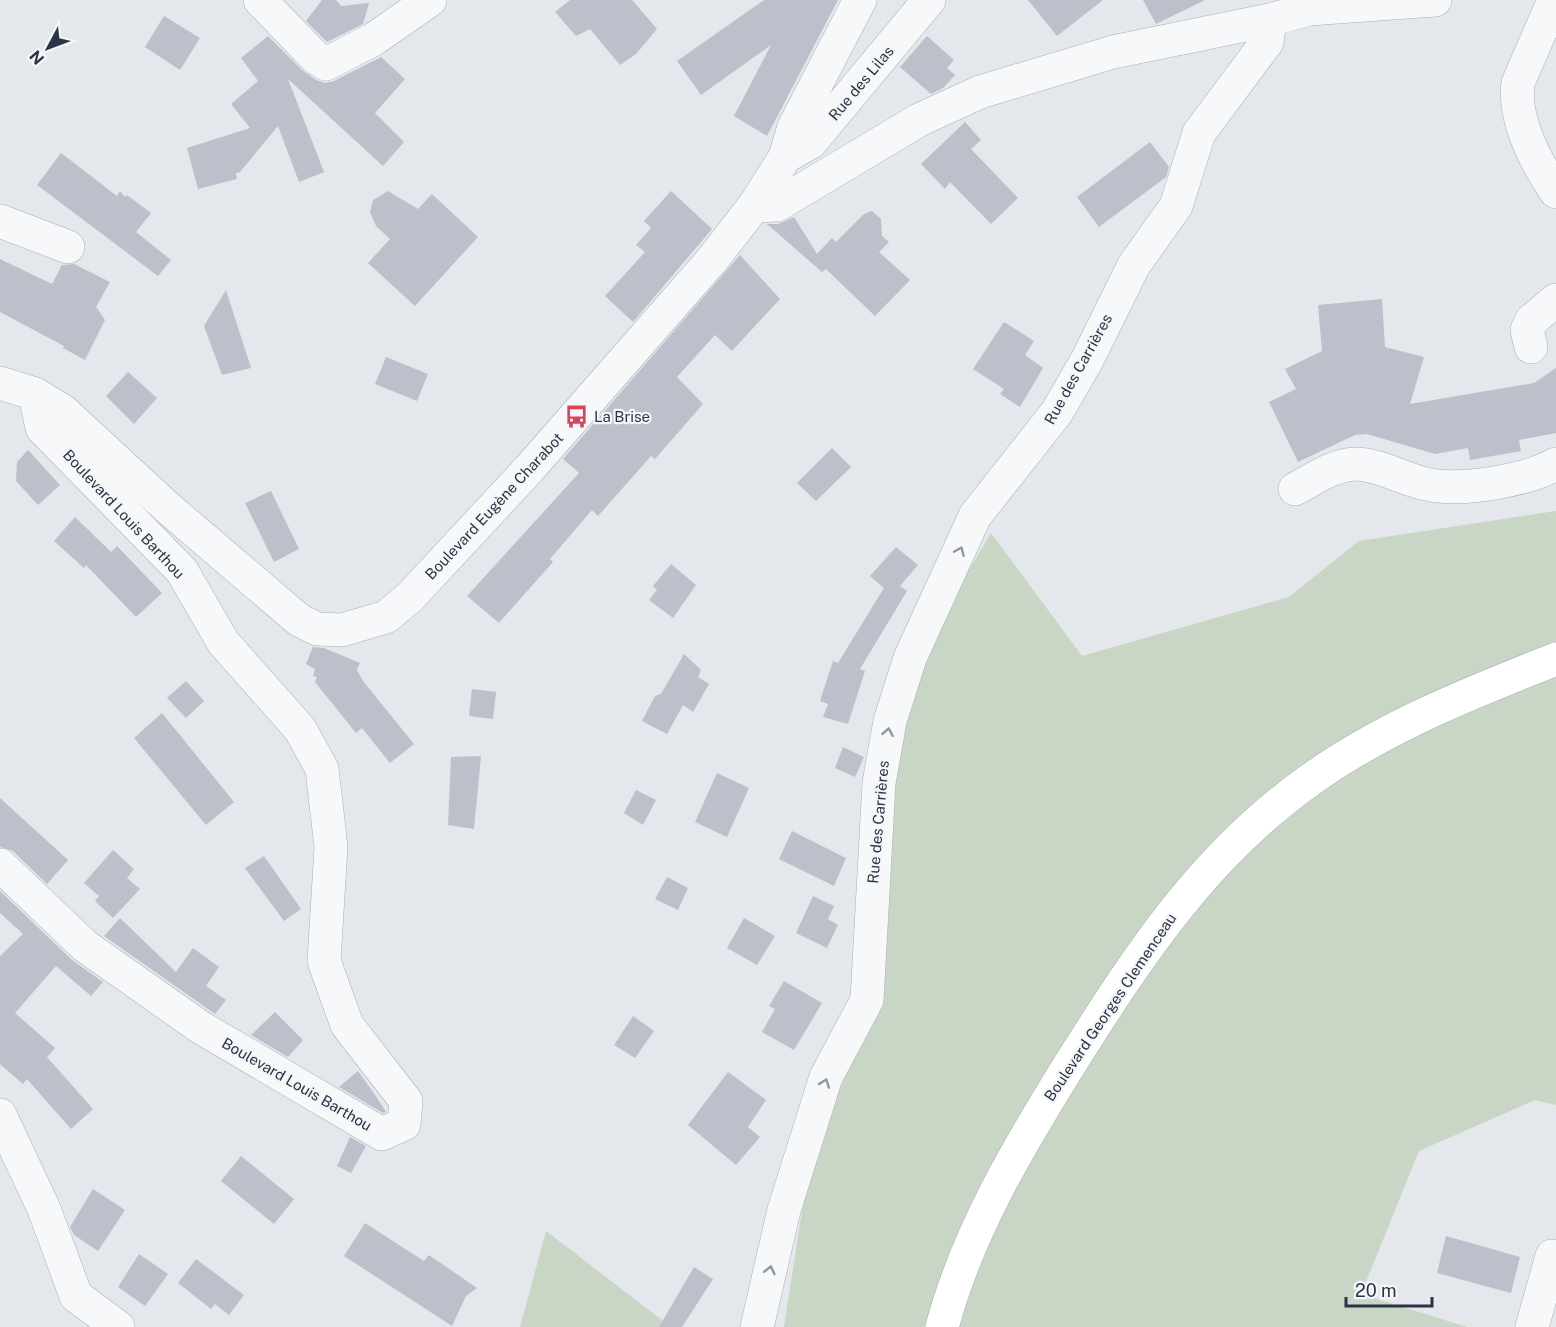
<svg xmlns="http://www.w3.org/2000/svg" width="1556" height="1327" font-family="'Public Sans',sans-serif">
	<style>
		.green { fill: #c9d6c5 }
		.building { fill: #bbc0ca }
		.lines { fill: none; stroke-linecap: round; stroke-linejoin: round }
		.street-casing { stroke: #a9aeb7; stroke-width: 34 }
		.secondary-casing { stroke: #a9aeb7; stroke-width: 34 }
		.street { stroke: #f7f8fa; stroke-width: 33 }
		.secondary { stroke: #fff; stroke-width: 33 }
		.oneway { stroke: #9196a0 }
		.labels { text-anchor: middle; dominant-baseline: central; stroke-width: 4.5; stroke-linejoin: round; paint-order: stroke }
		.street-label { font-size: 15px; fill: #2b3445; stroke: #f4f6f9 }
		.poi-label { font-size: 15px; fill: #2b3445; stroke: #f4f6f9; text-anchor: start }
	</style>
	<rect width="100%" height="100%" fill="#e4e7ec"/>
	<!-- green -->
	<g class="green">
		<polygon points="1556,511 1556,1105 1535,1100 1419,1151 1361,1294 1467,1327 784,1327 810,1159 881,994 895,777 916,658 991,533 1082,656 1289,597 1359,541"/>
		<polygon points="546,1231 671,1327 520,1327"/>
	</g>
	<!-- building -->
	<g class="building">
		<polygon points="322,0 336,0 341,6 369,3 363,24 327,42 306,21"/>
		<polygon points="570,0 632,0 657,29 636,54 620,65 590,29 576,36 555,12"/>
		<polygon points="764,0 838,0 767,136 734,116 771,45 701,95 677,61"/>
		<polygon points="1028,0 1103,0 1057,36"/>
		<polygon points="1143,0 1205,0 1156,24"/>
		<polygon points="164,16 200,38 180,70 145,47"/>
		<polygon points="268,36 302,70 316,80 325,83 334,81 381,57 405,79 375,113 404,142 383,166 288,79 324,172 299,182 278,126 240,172 236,173 237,179 198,189 187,148 250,128 231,104 258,81 241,58"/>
		<polygon points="927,36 954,60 947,68 955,75 943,88 931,94 900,67"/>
		<polygon points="965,122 981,140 971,149 1018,198 991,224 950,182 945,189 921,164"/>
		<polygon points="1150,142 1169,167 1166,177 1099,227 1077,197"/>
		<polygon points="61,153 117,196 120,191 125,197 127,195 151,213 136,232 171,260 158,276 37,185"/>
		<polygon points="388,191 418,209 432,194 478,237 415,306 368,263 390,239 376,226 370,212 373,200"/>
		<polygon points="671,191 712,229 633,322 605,296 645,252 636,245 651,228 644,221"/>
		<polygon points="872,211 881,219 882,236 889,242 879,252 910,280 875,316 826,269 822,272 767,224 778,224 794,217 817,254 832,238 836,242 864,214"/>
		<polygon points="740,255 780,299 732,351 715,335 677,377 703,404 655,459 651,456 598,516 592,510 550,559 553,562 499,623 467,596 579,473 563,459"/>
		<polygon points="0,259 52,284 62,265 74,264 110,282 96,307 105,320 85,360 63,348 64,346 0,312"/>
		<polygon points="226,290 251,368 222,375 204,326"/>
		<polygon points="1382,299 1385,347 1424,357 1410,404 1534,383 1556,368 1556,433 1519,440 1521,451 1470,460 1468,448 1435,454 1367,434 1355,435 1298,462 1269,402 1296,389 1285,369 1322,351 1318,305"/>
		<polygon points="1004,322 1034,341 1025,355 1043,368 1020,407 1000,394 1004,389 973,369"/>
		<polygon points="386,357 428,374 417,401 375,384"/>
		<polygon points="128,372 157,398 134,424 106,396"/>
		<polygon points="832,448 851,467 816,501 797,483"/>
		<polygon points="28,450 60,485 38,505 16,481 17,462"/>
		<polygon points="271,491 299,549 274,562 245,503"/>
		<polygon points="75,517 111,552 117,546 162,593 136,617 86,565 84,568 54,541"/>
		<polygon points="896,547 918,565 900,586 907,591 860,669 865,671 848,724 823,717 828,704 820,701 833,661 838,663 884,588 870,576"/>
		<polygon points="671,564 696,585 673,618 649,600 657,590 653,586"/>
		<polygon points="313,647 324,648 360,663 357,670 363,681 414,744 390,763 362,728 356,733 315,682 317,677 313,676 315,669 306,664"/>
		<polygon points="684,654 701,670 698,677 709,684 693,712 683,705 667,734 642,721 655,696 661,694"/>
		<polygon points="186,681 204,701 186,718 167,698"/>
		<polygon points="472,689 496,692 493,719 469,716"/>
		<polygon points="162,713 234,802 206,825 134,738"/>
		<polygon points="843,747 864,757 855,777 835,768"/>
		<polygon points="481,756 474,829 448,825 451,757"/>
		<polygon points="717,773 749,788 727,837 695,822"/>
		<polygon points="636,790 656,800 643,825 624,813"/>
		<polygon points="0,798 68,860 47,884 13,851 0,847"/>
		<polygon points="792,831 846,858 834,886 779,859"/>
		<polygon points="113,850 134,869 127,878 140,889 113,918 95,901 99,896 84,883"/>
		<polygon points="264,856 301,909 284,921 245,868"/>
		<polygon points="667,877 688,888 678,910 655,899"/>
		<polygon points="0,891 72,960 103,982 91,996 56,966 15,1013 55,1048 47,1057 93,1109 71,1129 27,1079 23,1084 0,1064 0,956 23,934 0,913"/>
		<polygon points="813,896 834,906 828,919 838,925 827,948 796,933"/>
		<polygon points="120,918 176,972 193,948 219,967 206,986 226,1000 215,1014 104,936"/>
		<polygon points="744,918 775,936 757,965 727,948"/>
		<polygon points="784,981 822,1003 794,1050 762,1032 775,1009 769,1006"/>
		<polygon points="275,1012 303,1040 288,1057 251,1035"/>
		<polygon points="633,1016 654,1031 635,1058 614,1045"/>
		<polygon points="358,1071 377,1098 386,1112 383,1113 339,1087"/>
		<polygon points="728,1072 766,1100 748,1127 760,1137 736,1165 688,1125"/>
		<polygon points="350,1137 366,1146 351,1173 337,1166"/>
		<polygon points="241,1156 294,1199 274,1224 221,1181"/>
		<polygon points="93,1189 125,1210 98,1251 74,1235 70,1227"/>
		<polygon points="365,1223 424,1261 429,1255 477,1288 466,1296 452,1326 344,1256"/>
		<polygon points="1446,1236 1520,1257 1511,1293 1437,1273"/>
		<polygon points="139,1254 168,1274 145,1306 118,1287"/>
		<polygon points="196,1259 244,1295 229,1315 215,1304 211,1309 178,1283"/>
		<polygon points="694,1267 713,1279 682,1327 659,1327"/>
	</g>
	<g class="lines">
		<defs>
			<g id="street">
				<polyline points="260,0 315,57 326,64 374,39 430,0"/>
				<path d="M1554 0 1518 83C1513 119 1536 163 1556 192"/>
				<polyline points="785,157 811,142 929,0"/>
				<polyline points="754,206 777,205 919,120 980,92 1113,52 1270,20 1309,9 1435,0"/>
				<polyline points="0,221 68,247"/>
				<polyline points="1531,347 1527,330 1532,320 1556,300"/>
				<polyline points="0,383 35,394 63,411 168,508 299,620 317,629 342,630 386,617 409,598 529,469 712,260 754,206 785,157 794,127 860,0"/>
				<path d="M1295 489C1314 479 1333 465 1355 464 1378 464 1403 479 1426 484 1460 492 1525 481 1556 464"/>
				<polyline points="0,865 85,946 200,1027 382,1134 404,1124 406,1101 347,1025 324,961 331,847 322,769 300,729 223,642 182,571 42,428 35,394"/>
				<polyline points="0,1115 44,1209 76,1296 118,1327"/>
				<polyline points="757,1327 784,1210 826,1077 867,1000 879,783 890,721 910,658 975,516 1057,412 1087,360 1134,265 1176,206 1199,133 1267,42 1270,20"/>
				<polyline points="1532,1327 1552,1256"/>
			</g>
			<path id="secondary" d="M942 1327C968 1231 1018 1148 1070 1064 1139 955 1203 856 1310 780 1384 727 1472 692 1556 659"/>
		</defs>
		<!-- street casing -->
		<use href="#street" class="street-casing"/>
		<!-- secondary casing -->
		<use href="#secondary" class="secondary-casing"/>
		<!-- street -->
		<use href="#street" class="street"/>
		<!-- secondary -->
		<use href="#secondary" class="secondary"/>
	</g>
	<!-- one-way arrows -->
	<defs><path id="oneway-chevron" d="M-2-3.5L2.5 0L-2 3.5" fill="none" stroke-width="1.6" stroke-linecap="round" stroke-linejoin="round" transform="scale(1.5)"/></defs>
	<g class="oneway">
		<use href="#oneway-chevron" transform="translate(960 551) rotate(-67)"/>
		<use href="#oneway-chevron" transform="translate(888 732) rotate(-80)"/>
		<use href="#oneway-chevron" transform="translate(825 1083) rotate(-70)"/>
		<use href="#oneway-chevron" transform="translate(770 1270) rotate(-77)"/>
	</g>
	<!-- icons -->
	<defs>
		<symbol id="bus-bare" viewBox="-9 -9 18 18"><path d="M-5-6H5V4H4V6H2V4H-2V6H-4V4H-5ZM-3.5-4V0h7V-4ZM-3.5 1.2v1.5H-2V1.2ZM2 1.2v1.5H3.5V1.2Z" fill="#d1495b" stroke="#f4f6f9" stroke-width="2.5" paint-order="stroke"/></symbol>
	</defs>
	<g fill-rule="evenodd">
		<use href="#bus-bare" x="560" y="400" width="33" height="33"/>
	</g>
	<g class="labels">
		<!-- street labels -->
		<g class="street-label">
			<text transform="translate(861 83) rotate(-50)">Rue des Lilas</text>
			<text transform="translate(1078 369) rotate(-61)">Rue des Carrières</text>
			<text transform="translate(494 506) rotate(-47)">Boulevard Eugène Charabot</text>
			<text transform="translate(124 514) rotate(47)">Boulevard Louis Barthou</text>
			<text transform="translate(878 822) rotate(-85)">Rue des Carrières</text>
			<text transform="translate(1110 1007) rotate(-56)">Boulevard Georges Clemenceau</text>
			<text transform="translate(297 1084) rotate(30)">Boulevard Louis Barthou</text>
		</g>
		<!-- poi labels -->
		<g class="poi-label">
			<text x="594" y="416">La Brise</text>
		</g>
	</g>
	<!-- north arrow -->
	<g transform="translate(48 48) rotate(229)" stroke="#f4f6f9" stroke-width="4.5" paint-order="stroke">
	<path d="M0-4.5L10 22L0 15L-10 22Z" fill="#2b3445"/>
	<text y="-9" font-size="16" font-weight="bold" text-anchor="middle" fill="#2b3445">N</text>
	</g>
	<!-- scale -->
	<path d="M1346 1297v9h86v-9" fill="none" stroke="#2b3445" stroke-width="3"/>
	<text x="1355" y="1297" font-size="18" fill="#2b3445" stroke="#f4f6f9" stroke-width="4.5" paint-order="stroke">20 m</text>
</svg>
